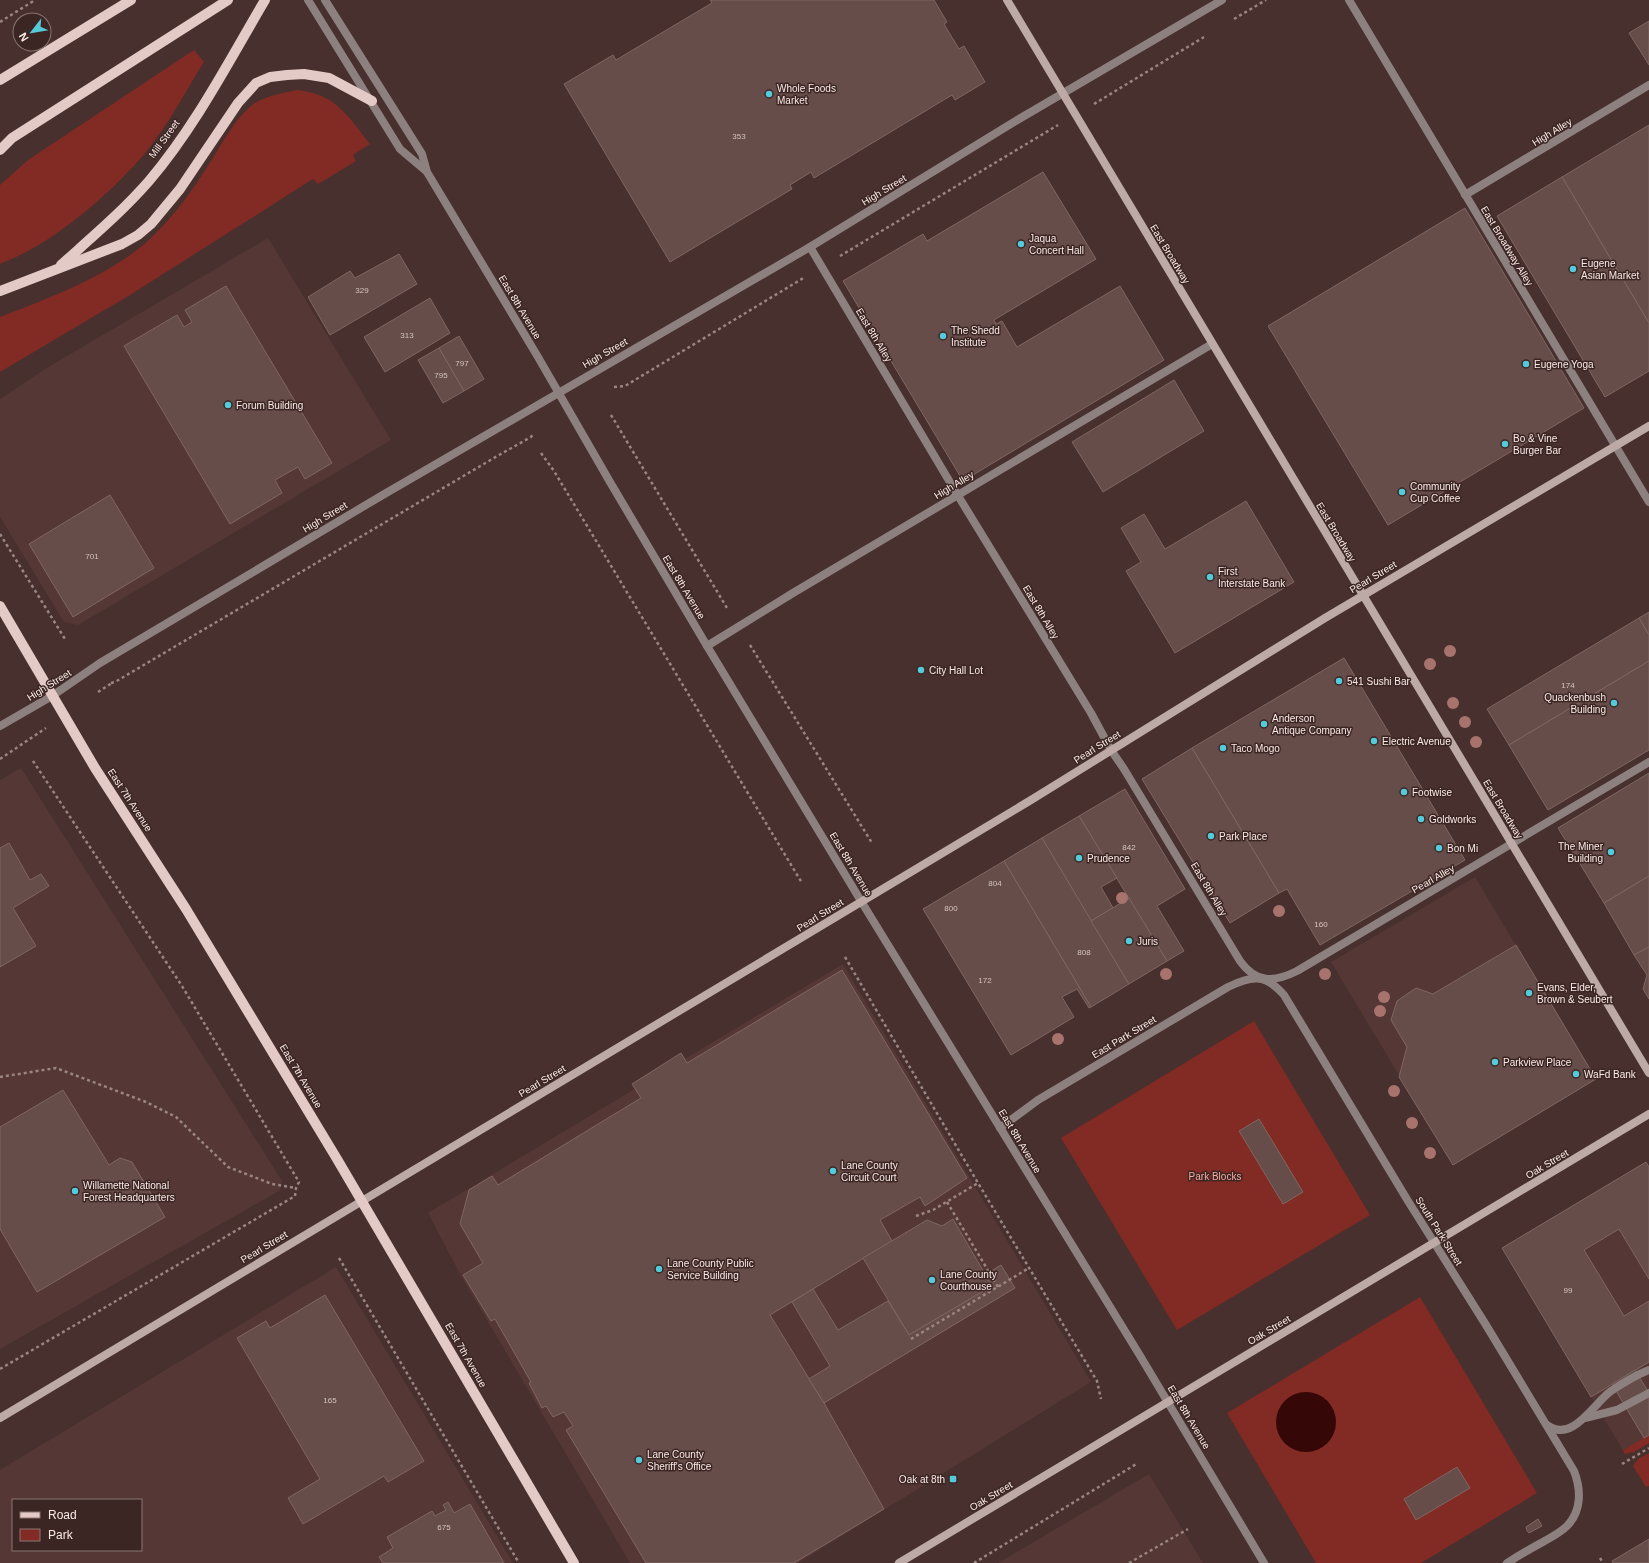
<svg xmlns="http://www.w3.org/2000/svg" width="1649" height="1563" font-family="Helvetica,sans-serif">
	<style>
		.built { fill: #553835; fill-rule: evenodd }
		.green { fill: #822a24 }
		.water { fill: #350706 }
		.building { fill: #664d4a; stroke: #806662 }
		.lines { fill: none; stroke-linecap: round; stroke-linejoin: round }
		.path { stroke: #998582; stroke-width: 2.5; stroke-dasharray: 3 3; stroke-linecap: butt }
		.service { stroke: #8d817f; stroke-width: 8 }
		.minor { stroke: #8d817f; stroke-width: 8 }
		.tertiary { stroke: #8d817f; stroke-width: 8 }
		.secondary { stroke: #bdaaa7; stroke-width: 8 }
		.primary { stroke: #e3cac6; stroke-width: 10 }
		.tree { fill: #a7736c }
		.poi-dot { fill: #53cbdb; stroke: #3c2623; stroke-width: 1.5 }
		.labels { text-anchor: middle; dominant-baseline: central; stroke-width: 3; stroke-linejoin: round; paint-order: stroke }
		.number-label { font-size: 8px; fill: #d5c3c0 }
		.poi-label { font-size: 10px; fill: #faeae8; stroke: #3c2623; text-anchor: start }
		.street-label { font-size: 10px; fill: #faeae8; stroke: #3c2623 }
		.park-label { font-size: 10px; fill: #f6aaa0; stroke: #3c2623 }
	</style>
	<rect width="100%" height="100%" fill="#47302d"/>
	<!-- built -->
	<g class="built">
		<polygon points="268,238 391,440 78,625 64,622 0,517 0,399 45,369"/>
		<polygon points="21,768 282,1181 279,1191 0,1349 0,780"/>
		<polygon points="1475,877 1596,1079 1453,1165 1331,962"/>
		<polygon points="843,964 1091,1382 798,1563 630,1563 460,1274 428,1213"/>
		<polygon points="1646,1162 1649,1167 1649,1435 1623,1450 1502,1248"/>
		<path d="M336 1267 513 1563H0V1470ZM13 1500H141V1550H13Z"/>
		<polygon points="1149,1474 1203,1563 998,1563"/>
	</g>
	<!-- green -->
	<g class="green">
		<path d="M194 50 204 62C185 92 169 124 146 152 116 188 69 229 28 251 19 256 9 260 0 264V185L28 160Z"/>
		<path d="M298 90C304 91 311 92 316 94 340 101 355 125 370 144L353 155 356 161 318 184 313 179 130 295 0 372V317C49 298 114 274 152 237 175 215 194 188 211 161 223 142 235 119 252 105 262 97 285 92 298 90Z"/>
		<polygon points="1254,1021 1370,1215 1177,1330 1061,1138"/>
		<polygon points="1420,1297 1537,1493 1421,1563 1316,1563 1227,1413"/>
		<polygon points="1649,1435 1649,1443 1634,1452 1625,1454 1623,1450"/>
		<polygon points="1649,1453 1649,1486 1646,1487 1633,1466 1638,1459"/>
	</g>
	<!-- water -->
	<circle class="water" cx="1306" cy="1422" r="30"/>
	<!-- building -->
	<g class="building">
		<polygon points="710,0 934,0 947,22 944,24 959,49 964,46 985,82 955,100 952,95 814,178 811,172 790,185 792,189 670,262 564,84 613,55 616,60 712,3"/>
		<polygon points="1649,21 1649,65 1629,33"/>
		<polygon points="1649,125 1649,323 1562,177"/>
		<polygon points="1043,172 1096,259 994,320 996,324 1002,321 1017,347 1120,286 1164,360 963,481 843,281 923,234 927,241"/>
		<polygon points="1562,177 1649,323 1649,371 1605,397 1497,216"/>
		<polygon points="1465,208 1584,408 1388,525 1268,326"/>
		<polygon points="399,254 417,284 330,335 308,297 350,271 355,278"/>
		<polygon points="226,286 332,463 305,479 298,467 275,480 282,493 230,524 124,346 177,315 184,327 192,322 185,310"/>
		<polygon points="430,298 450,333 385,372 364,337"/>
		<polygon points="459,336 484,379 464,391 439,348"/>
		<polygon points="439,348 464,391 443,403 418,360"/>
		<polygon points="1174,380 1204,431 1103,492 1072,442"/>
		<polygon points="110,495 154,568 73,617 29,544"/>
		<polygon points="1246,501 1294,582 1175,653 1126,571 1141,562 1121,528 1144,514 1165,549"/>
		<polygon points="1649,612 1649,635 1639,618"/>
		<polygon points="1639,618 1649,635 1649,661 1509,745 1487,709"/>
		<polygon points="1344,658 1465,860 1320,945 1287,889 1279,893 1192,748"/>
		<polygon points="1649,661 1649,750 1548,810 1509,745"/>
		<polygon points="1192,748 1279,893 1230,923 1142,779"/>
		<polygon points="1649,773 1649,876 1604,903 1558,828"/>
		<polygon points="1125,789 1185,889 1157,906 1184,951 1167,961 1079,816"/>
		<polygon points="1079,816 1117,878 1101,887 1113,908 1091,921 1042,838"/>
		<polygon points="1042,838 1129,984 1091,1007 1004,861"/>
		<polygon points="9,843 30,880 41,874 49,886 13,908 36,946 0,967 0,848"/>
		<polygon points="1004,861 1091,1007 1089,1008 1077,989 1062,997 1074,1017 1011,1055 923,909"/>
		<polygon points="1649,876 1649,947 1634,955 1604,903"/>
		<polygon points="1129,898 1167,961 1129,984 1091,921"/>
		<polygon points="1516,945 1596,1079 1453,1165 1399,1077 1407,1047 1391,1020 1397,1001 1416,988 1433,994"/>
		<polygon points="1649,947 1649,999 1643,989 1647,975 1634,955"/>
		<polygon points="842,970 967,1178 925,1206 920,1197 880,1220 892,1241 770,1315 824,1403 884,1509 794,1563 646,1563 566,1430 573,1426 564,1412 553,1417 546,1406 542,1408 529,1383 531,1382 495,1319 491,1321 463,1275 483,1263 460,1224 469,1190 492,1176 498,1185 641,1098 632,1084 681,1053 687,1063"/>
		<polygon points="63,1090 109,1165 120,1158 132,1162 165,1217 37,1292 0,1229 0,1127"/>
		<polygon points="1259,1119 1303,1192 1283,1204 1239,1131"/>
		<polygon points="1646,1162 1649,1167 1649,1279 1619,1229 1584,1250 1624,1316 1649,1301 1649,1362 1591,1397 1502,1248"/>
		<polygon points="953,1219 992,1286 909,1335 863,1258 927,1220 942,1226"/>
		<polygon points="1001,1265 1015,1288 824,1403 809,1379 830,1366 792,1302 813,1289 838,1330 888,1301 909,1335 992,1286 985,1275"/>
		<polygon points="325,1295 424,1461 388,1482 384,1476 303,1524 288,1498 320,1479 237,1338 266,1321 270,1328"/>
		<polygon points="1635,1370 1649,1393 1649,1435 1644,1438 1612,1384"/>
		<polygon points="1457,1467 1470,1488 1416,1520 1404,1499"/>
		<polygon points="448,1502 454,1513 470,1504 504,1563 383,1563 379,1557 393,1548 387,1537 432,1511 435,1516 446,1510 443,1505"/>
		<polygon points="1538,1519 1542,1526 1529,1533 1527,1531 1526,1527"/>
		<polygon points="1649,1539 1649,1563 1613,1563 1612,1561"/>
	</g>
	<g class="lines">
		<!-- path -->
		<g class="path">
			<polyline points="1234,19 1266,0"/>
			<polyline points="0,22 35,0"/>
			<polyline points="1094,104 1204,37"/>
			<polyline points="840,256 1058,125"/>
			<polyline points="614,387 625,386 805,277"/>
			<polyline points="611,415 727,608"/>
			<polyline points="541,453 554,471 802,883"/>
			<polyline points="0,534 65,639"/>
			<polyline points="750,645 872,843"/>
			<polyline points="111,683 115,682 499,455 531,437 534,433"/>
			<polyline points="98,692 112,683"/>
			<polyline points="0,759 46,728"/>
			<polyline points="845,957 978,1183 1097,1381 1101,1399"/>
			<polyline points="0,1077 56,1068 146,1102 176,1117 228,1167 272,1184 296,1188"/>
			<polyline points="947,1202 998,1287"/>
			<polyline points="916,1216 933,1210 978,1183"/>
			<polyline points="339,1258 519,1563"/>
			<polyline points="911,1339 1029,1268"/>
			<polyline points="0,1369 295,1196 296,1188 299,1182 182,986 33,761"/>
			<polyline points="1622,1464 1649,1448"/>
			<polyline points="1600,1558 1603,1563"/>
			<polyline points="974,1563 1138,1463"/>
			<polyline points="1129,1563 1188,1529"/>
		</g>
		<!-- service -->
		<g class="service">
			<polyline points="1349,0 1649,502"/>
			<polyline points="1465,195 1649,85"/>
			<path d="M810 247 957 494 1091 713 1111 750 1124 769 1240 961C1256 983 1273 983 1297 971L1649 762"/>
			<polyline points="707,646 793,593 1212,344"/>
			<polyline points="1585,1418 1617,1410 1649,1393"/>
			<path d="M1547 1425C1572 1444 1594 1403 1611 1391 1623 1383 1636 1375 1649 1370"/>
		</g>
		<!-- minor -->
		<path class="minor" d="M1000 1128 1038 1100 1228 987C1251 976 1265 973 1284 995L1408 1201 1486 1325 1574 1471C1581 1489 1582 1511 1567 1526 1560 1533 1550 1538 1541 1543 1530 1549 1518 1556 1507 1563"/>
		<!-- tertiary -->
		<g class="tertiary">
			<polyline points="308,0 400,149 426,171"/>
			<polyline points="325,0 422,154 427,172 538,357 610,482 707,646 861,901 1139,1354 1264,1563"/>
			<polyline points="0,726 52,696 100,663 381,496 810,247 1019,119 1222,0"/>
		</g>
		<!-- secondary -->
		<g class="secondary">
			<polyline points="1007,0 1649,1073"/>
			<polyline points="0,1418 1031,800 1325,618 1649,426"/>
			<polyline points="899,1563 1649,1114"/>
		</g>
		<!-- primary -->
		<g class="primary">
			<polyline points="0,80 131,0"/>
			<polyline points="0,150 12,138 228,0"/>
			<path d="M61 265C91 238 122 212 149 181 195 127 229 61 265 0"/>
			<polyline points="0,291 122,244 138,235 151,224 180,189 238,103 256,83 270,77 287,75 304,74 329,78 372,101"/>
			<polyline points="0,606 95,768 186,909 337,1159 574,1563"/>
		</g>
	</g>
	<!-- trees -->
	<g class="tree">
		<circle cx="1450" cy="651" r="6"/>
		<circle cx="1430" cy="664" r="6"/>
		<circle cx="1453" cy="703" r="6"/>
		<circle cx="1465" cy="722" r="6"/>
		<circle cx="1476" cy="742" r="6"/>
		<circle cx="1122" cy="898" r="6"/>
		<circle cx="1279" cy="911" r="6"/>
		<circle cx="1166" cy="974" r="6"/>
		<circle cx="1325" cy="974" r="6"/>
		<circle cx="1384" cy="997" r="6"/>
		<circle cx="1380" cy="1011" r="6"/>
		<circle cx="1058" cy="1039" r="6"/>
		<circle cx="1394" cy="1091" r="6"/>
		<circle cx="1412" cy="1123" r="6"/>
		<circle cx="1430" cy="1153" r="6"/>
	</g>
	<!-- markers -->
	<g class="poi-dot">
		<circle cx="769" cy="94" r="4"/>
		<circle cx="1021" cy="244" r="4"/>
		<circle cx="1573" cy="269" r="4"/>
		<circle cx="943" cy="336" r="4"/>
		<circle cx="1526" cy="364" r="4"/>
		<circle cx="228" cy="405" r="4"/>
		<circle cx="1505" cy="444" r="4"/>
		<circle cx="1402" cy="492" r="4"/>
		<circle cx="1210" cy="577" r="4"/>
		<circle cx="921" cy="670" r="4"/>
		<circle cx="1339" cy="681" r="4"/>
		<circle cx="1614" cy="703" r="4"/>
		<circle cx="1264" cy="724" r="4"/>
		<circle cx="1374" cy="741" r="4"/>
		<circle cx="1223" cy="748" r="4"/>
		<circle cx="1404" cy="792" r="4"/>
		<circle cx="1421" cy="819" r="4"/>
		<circle cx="1211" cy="836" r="4"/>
		<circle cx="1439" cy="848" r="4"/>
		<circle cx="1611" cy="852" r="4"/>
		<circle cx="1079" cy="858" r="4"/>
		<circle cx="1129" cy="941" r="4"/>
		<circle cx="1529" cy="993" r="4"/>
		<circle cx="1495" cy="1062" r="4"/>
		<circle cx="1576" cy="1074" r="4"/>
		<circle cx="833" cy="1171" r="4"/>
		<circle cx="75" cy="1191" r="4"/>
		<circle cx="659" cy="1269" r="4"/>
		<circle cx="932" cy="1280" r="4"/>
		<circle cx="639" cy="1460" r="4"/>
		<rect x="949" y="1475" width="8" height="8" rx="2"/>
	</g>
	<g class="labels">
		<!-- number labels -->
		<g class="number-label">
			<text x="739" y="136">353</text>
			<text x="362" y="290">329</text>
			<text x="407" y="335">313</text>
			<text x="462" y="363">797</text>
			<text x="441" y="375">795</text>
			<text x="92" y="556">701</text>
			<text x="1568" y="685">174</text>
			<text x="1129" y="847">842</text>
			<text x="995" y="883">804</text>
			<text x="951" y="908">800</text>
			<text x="1321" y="924">160</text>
			<text x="1084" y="952">808</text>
			<text x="985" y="980">172</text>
			<text x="1568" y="1290">99</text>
			<text x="330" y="1400">165</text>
			<text x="444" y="1527">675</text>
		</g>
		<!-- poi labels -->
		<g class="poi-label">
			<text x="777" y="88">Whole Foods<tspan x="777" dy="12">Market</tspan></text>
			<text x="1029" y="238">Jaqua<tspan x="1029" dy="12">Concert Hall</tspan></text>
			<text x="1581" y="263">Eugene<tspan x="1581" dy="12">Asian Market</tspan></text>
			<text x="951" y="330">The Shedd<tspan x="951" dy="12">Institute</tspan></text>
			<text x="1534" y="364">Eugene Yoga</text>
			<text x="236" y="405">Forum Building</text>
			<text x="1513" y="438">Bo &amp; Vine<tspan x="1513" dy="12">Burger Bar</tspan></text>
			<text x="1410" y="486">Community<tspan x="1410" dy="12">Cup Coffee</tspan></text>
			<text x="1218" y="571">First<tspan x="1218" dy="12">Interstate Bank</tspan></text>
			<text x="929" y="670">City Hall Lot</text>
			<text x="1347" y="681">541 Sushi Bar</text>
			<text x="1606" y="697" text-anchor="end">Quackenbush<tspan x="1606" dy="12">Building</tspan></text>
			<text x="1272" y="718">Anderson<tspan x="1272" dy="12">Antique Company</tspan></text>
			<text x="1382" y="741">Electric Avenue</text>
			<text x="1231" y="748">Taco Mogo</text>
			<text x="1412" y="792">Footwise</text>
			<text x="1429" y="819">Goldworks</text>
			<text x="1219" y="836">Park Place</text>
			<text x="1603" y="846" text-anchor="end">The Miner<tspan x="1603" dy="12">Building</tspan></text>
			<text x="1447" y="848">Bon Mi</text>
			<text x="1087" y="858">Prudence</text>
			<text x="1137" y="941">Juris</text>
			<text x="1537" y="987">Evans, Elder,<tspan x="1537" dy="12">Brown &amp; Seubert</tspan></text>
			<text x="1503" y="1062">Parkview Place</text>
			<text x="1584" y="1074">WaFd Bank</text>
			<text x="841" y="1165">Lane County<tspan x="841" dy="12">Circuit Court</tspan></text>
			<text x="83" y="1185">Willamette National<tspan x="83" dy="12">Forest Headquarters</tspan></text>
			<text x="667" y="1263">Lane County Public<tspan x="667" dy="12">Service Building</tspan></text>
			<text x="940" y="1274">Lane County<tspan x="940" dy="12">Courthouse</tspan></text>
			<text x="647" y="1454">Lane County<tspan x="647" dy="12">Sheriff's Office</tspan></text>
			<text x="945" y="1479" text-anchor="end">Oak at 8th</text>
		</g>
		<!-- street labels -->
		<g class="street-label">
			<text transform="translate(1552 132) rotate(-31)">High Alley</text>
			<text transform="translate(164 139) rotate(-54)">Mill Street</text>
			<text transform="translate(884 190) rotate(-31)">High Street</text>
			<text transform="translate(1507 246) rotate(59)">East Broadway Alley</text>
			<text transform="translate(1170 254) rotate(59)">East Broadway</text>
			<text transform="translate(520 307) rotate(59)">East 8th Avenue</text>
			<text transform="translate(874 335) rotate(59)">East 8th Alley</text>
			<text transform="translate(605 353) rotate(-30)">High Street</text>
			<text transform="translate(954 485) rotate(-31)">High Alley</text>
			<text transform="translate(325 517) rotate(-31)">High Street</text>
			<text transform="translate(1336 532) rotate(59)">East Broadway</text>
			<text transform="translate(1373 577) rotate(-31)">Pearl Street</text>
			<text transform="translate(684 587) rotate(59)">East 8th Avenue</text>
			<text transform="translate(1041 612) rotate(59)">East 8th Alley</text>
			<text transform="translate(49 685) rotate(-32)">High Street</text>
			<text transform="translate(1097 747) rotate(-32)">Pearl Street</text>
			<text transform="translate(130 800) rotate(57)">East 7th Avenue</text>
			<text transform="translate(1503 809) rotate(59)">East Broadway</text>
			<text transform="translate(851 864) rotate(59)">East 8th Avenue</text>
			<text transform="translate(1433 879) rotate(-30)">Pearl Alley</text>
			<text transform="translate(1209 889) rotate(59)">East 8th Alley</text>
			<text transform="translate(820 915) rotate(-32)">Pearl Street</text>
			<text transform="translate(1124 1037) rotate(-31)">East Park Street</text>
			<text transform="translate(301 1076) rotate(59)">East 7th Avenue</text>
			<text transform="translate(542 1081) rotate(-31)">Pearl Street</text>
			<text transform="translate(1020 1141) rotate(59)">East 8th Avenue</text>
			<text transform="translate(1547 1164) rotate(-31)">Oak Street</text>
			<text transform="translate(1439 1231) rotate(58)">South Park Street</text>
			<text transform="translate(264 1247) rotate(-31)">Pearl Street</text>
			<text transform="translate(1269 1330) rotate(-31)">Oak Street</text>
			<text transform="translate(466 1355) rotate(60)">East 7th Avenue</text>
			<text transform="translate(1189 1417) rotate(59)">East 8th Avenue</text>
			<text transform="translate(991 1496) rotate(-31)">Oak Street</text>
		</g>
		<!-- park labels -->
		<g class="park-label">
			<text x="1215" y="1176">Park Blocks</text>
		</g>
	</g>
	<!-- legend -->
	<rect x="12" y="1499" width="130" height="52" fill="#3c2623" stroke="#887472"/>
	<rect x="20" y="1512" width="20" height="6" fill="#e3cac6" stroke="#887472"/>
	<text x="48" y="1519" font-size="12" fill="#faeae8">Road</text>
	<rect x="20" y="1529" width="20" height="12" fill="#822a24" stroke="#887472"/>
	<text x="48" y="1539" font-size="12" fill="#faeae8">Park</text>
	<!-- north arrow -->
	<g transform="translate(32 32) rotate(239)"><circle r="19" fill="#3c2623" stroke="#887472"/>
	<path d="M0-3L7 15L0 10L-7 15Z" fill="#53cbdb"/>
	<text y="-6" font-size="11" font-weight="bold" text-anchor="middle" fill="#faeae8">N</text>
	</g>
</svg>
